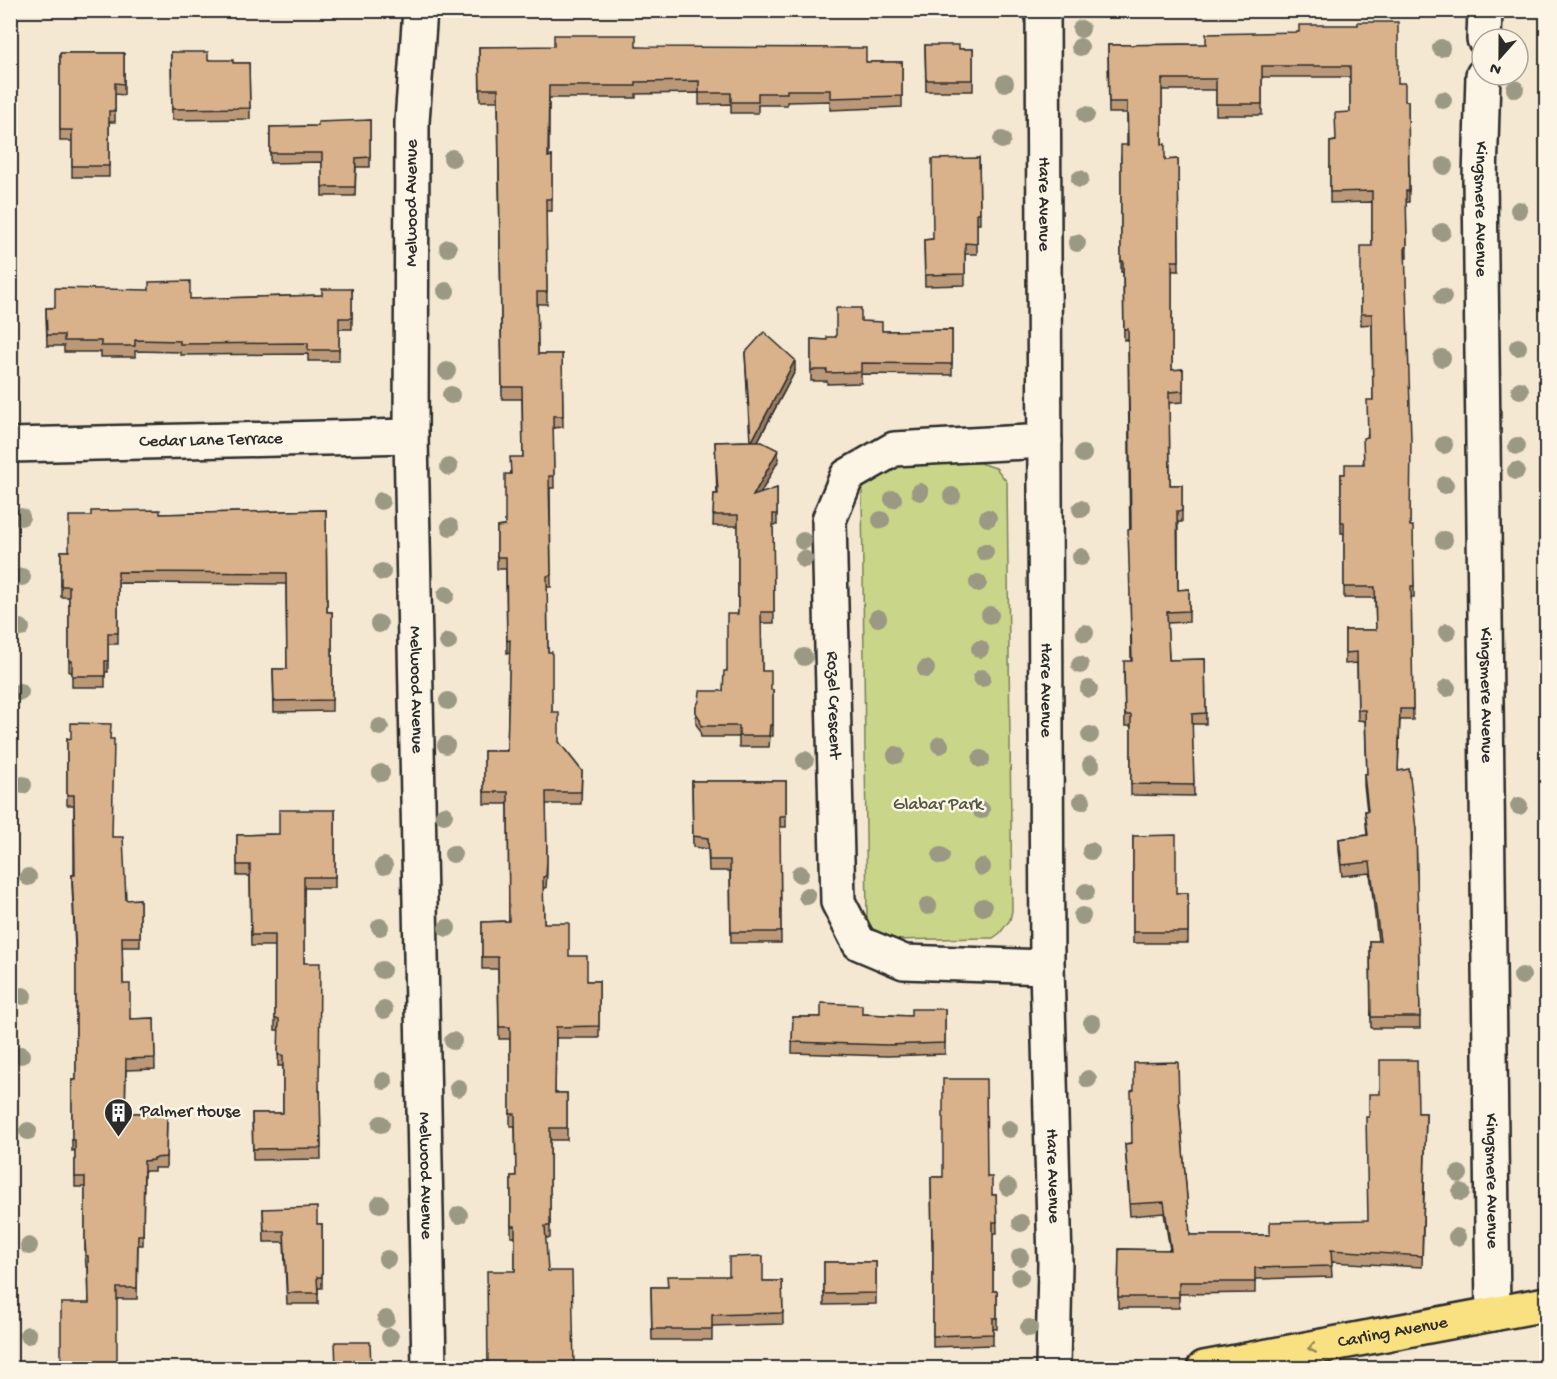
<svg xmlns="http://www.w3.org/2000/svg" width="1557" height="1379" font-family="'Gochi Hand',sans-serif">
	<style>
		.green { fill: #c9d589; stroke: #7a805a; stroke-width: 1.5 }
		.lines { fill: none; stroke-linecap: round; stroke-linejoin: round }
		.minor-casing { stroke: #2b2b2b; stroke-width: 38 }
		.major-casing { stroke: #2b2b2b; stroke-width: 38 }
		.minor { stroke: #fcf5e5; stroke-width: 33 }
		.major { stroke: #f9e181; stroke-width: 33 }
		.tree { fill: #9b9883 }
		.wall { fill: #bb9978; stroke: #2b2b2b; stroke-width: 1.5 }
		.shaded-wall { fill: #987d61; stroke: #2b2b2b; stroke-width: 1.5 }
		.building { fill: #d9b28b; stroke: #2b2b2b; stroke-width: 1.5 }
		.oneway { stroke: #928656 }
		.labels { text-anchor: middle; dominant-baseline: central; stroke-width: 5; stroke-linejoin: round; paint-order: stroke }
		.street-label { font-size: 18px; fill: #2b2b2b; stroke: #fcf5e5 }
		.park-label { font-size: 18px; fill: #525642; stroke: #fcf5e5 }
		.poi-label { font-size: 18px; fill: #2b2b2b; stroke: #fcf5e5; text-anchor: start }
	</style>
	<rect width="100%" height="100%" fill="#f5e8d3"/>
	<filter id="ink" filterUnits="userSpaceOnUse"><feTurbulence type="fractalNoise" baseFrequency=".0167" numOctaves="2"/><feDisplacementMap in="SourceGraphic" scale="12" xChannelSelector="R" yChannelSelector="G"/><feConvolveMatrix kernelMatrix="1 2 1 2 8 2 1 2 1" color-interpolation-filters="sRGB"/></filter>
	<g filter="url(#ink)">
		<!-- green -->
		<polygon class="green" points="889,463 980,463 996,468 1007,482 1012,911 1010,920 1000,933 993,938 984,938 893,940 877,935 867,921 862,491 863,483"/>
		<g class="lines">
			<defs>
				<g id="minor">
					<path id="s1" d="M420 10 412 122 411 436 429 1368"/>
					<path id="s2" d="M1043 10 1047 967 1055 1263 1053 1368"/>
					<polyline points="1484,39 1485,10"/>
					<path id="s3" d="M1483 75 1480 178 1493 1314"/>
					<path id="s4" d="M1045 441 894 449 847 476 829 520 838 902 859 943 904 962 1047 967"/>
					<path id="s5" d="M10 445 411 436"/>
				</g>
				<g id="major">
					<path id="s6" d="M1204 1368 1546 1304"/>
				</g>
			</defs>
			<!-- minor casing -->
			<use href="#minor" class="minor-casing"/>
			<!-- major casing -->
			<use href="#major" class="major-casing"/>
			<!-- minor -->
			<use href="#minor" class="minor"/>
			<!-- major -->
			<use href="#major" class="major"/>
		</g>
		<!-- trees -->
		<g class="tree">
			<circle cx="1081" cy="29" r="9"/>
			<circle cx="1080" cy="47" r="9"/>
			<circle cx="1441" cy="48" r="9"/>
			<circle cx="1005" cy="83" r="9"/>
			<circle cx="1515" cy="89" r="9"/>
			<circle cx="1443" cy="100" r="9"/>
			<circle cx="1086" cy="115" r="9"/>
			<circle cx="1002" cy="140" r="9"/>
			<circle cx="452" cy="158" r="9"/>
			<circle cx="1444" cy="166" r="9"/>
			<circle cx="1080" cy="179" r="9"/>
			<circle cx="1519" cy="210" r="9"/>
			<circle cx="1442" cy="232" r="9"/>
			<circle cx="1077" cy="243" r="9"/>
			<circle cx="448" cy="248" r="9"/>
			<circle cx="446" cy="291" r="9"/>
			<circle cx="1443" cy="297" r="9"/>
			<circle cx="1518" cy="347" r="9"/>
			<circle cx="1442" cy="358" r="9"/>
			<circle cx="447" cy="371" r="9"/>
			<circle cx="1520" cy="390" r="9"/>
			<circle cx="451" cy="395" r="9"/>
			<circle cx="1444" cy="445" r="9"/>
			<circle cx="1517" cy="446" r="9"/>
			<circle cx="1083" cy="454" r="9"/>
			<circle cx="449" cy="467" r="9"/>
			<circle cx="1516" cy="471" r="9"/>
			<circle cx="1445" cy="485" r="9"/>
			<circle cx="920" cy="492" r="9"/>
			<circle cx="952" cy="496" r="9"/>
			<circle cx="893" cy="499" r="9"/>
			<circle cx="381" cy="501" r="9"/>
			<circle cx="1081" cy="509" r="9"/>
			<circle cx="21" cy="517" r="9"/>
			<circle cx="988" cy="518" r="9"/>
			<circle cx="881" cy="520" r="9"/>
			<circle cx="450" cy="527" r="9"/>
			<circle cx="1444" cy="540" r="9"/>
			<circle cx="803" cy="541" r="9"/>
			<circle cx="985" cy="552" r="9"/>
			<circle cx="1081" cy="557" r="9"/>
			<circle cx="804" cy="559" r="9"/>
			<circle cx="382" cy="572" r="9"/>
			<circle cx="22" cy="577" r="9"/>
			<circle cx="978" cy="583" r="9"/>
			<circle cx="446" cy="595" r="9"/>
			<circle cx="990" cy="615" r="9"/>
			<circle cx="878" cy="618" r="9"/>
			<circle cx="379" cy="624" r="9"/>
			<circle cx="21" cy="628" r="9"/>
			<circle cx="1447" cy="632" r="9"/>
			<circle cx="1085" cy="633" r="9"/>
			<circle cx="448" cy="642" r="9"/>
			<circle cx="980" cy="649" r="9"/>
			<circle cx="804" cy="657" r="9"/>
			<circle cx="1080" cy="665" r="9"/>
			<circle cx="926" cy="669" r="9"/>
			<circle cx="982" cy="678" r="9"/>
			<circle cx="1447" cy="688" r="9"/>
			<circle cx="1089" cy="689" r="9"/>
			<circle cx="20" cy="692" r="9"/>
			<circle cx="448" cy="701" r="9"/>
			<circle cx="380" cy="727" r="9"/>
			<circle cx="1090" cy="735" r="9"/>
			<circle cx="446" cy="745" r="9"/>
			<circle cx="940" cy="745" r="9"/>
			<circle cx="896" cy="755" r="9"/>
			<circle cx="981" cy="759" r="9"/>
			<circle cx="805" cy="760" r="9"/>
			<circle cx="1091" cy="765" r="9"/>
			<circle cx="381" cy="773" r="9"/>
			<circle cx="23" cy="785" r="9"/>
			<circle cx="1082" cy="801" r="9"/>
			<circle cx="1519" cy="806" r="9"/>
			<circle cx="981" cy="810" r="9"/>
			<circle cx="444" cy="815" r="9"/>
			<circle cx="1091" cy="851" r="9"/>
			<circle cx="453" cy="854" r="9"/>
			<circle cx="941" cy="856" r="9"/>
			<circle cx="384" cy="866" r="9"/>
			<circle cx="982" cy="867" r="9"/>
			<circle cx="800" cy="874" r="9"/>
			<circle cx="28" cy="877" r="9"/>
			<circle cx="1086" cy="892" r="9"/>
			<circle cx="807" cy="896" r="9"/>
			<circle cx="928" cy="906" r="9"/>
			<circle cx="983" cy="907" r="9"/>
			<circle cx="1082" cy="916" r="9"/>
			<circle cx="380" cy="927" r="9"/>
			<circle cx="447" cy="928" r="9"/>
			<circle cx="382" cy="970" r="9"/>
			<circle cx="1522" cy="976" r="9"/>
			<circle cx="23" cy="996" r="9"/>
			<circle cx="384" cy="1010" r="9"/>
			<circle cx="1092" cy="1023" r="9"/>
			<circle cx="453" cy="1041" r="9"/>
			<circle cx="21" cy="1055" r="9"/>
			<circle cx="1088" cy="1079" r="9"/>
			<circle cx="384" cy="1081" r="9"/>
			<circle cx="458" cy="1088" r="9"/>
			<circle cx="381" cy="1124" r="9"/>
			<circle cx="1009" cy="1129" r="9"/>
			<circle cx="28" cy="1131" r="9"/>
			<circle cx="1459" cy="1174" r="9"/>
			<circle cx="1008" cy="1187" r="9"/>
			<circle cx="1461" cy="1192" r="9"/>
			<circle cx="380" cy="1204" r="9"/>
			<circle cx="459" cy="1215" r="9"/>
			<circle cx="1021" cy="1223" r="9"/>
			<circle cx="1457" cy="1237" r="9"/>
			<circle cx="29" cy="1246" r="9"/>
			<circle cx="1020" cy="1257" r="9"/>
			<circle cx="387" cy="1259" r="9"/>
			<circle cx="1020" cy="1277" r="9"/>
			<circle cx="386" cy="1319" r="9"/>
			<circle cx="1029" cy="1328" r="9"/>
			<circle cx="28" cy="1335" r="9"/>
			<circle cx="390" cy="1337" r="9"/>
		</g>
		<!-- wall -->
		<g class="wall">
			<polygon points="1299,32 1398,83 1405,101 1408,101 1409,202 1406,202 1407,258 1405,258 1410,526 1414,586 1414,597 1411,597 1413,720 1400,720 1398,771 1416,829 1420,1028 1371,1028 1370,941 1378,941 1370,873 1342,876 1339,850 1339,839 1367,835 1365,811 1367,811 1364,785 1364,774 1367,774 1365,721 1358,720 1357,663 1345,664 1345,630 1376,630 1375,598 1344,598 1344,533 1341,533 1341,474 1345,474 1363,464 1373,400 1372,324 1361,325 1361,285 1372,246 1372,202 1330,203 1330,142 1336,141 1350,112 1350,77 1262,77 1262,115 1216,115 1216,90 1162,90 1162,144 1165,160 1178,159 1179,271 1172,271 1172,370 1183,369 1183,402 1169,403 1170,485 1182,485 1182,522 1178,522 1178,590 1189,589 1189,622 1167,623 1169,660 1205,659 1206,724 1192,724 1194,796 1131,795 1131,726 1125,726 1124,672 1131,661 1128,339 1124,340 1123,272 1121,272 1121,156 1127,145 1127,113 1109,113 1108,45 1206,44"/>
			<polygon points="925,45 959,49 973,49 973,91 926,91"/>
			<polygon points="479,47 636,47 866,62 902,62 902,107 830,110 830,101 787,102 787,105 758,105 758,113 731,113 731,104 699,105 699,93 636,94 636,98 549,98 549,157 552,156 552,211 546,211 547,304 537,304 538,354 562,354 563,427 553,428 554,488 550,488 551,587 547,587 548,652 552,712 559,742 582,771 581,804 546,804 547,873 546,888 543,888 544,923 569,956 587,981 599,981 599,1038 556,1038 555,1093 567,1093 567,1140 550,1140 550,1238 545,1238 515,1271 515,1237 511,1237 511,1176 516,1176 515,1126 510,1126 510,1039 499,1039 498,969 482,969 482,922 509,921 508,804 484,804 484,751 507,751 510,652 507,653 506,569 497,569 497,527 505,526 510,474 523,457 522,399 502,399 498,101 480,101"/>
			<polygon points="171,52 208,60 233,63 249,63 250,119 172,120"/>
			<polygon points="60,53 124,53 124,95 115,94 115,122 109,122 109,177 72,177 72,141 60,141"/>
			<polygon points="370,120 370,167 356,167 355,196 322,196 322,162 270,163 270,127 318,126"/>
			<polygon points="979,158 980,224 977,224 977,254 965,254 965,285 925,286 924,240 933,239"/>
			<polygon points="352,289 352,329 339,329 339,361 308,361 308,354 180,355 180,352 135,351 135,357 101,357 101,352 64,352 64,346 47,346 46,308 190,299 322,295"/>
			<polygon points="861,321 882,331 952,330 952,375 861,374 861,383 827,384 827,381 811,381 811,339 827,340 836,337"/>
			<polygon points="745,353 795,371 758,441 778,461 760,494 777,488 777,525 773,525 774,623 761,623 762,671 771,690 773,690 773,736 770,736 769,747 739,747 739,737 701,737 700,730 696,724 696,707 723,691 738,614 738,526 713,526 714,494 717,494 715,442 750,441"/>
			<polygon points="326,510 327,612 332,612 332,711 274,712 273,669 287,669 286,584 118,583 118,644 108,644 108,672 105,672 105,687 72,687 72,672 69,672 69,597 61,597 61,551 69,551 160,514"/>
			<polygon points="67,738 112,837 126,900 140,899 140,947 122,947 123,984 130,1019 154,1018 155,1069 126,1070 125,1113 167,1113 166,1168 154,1168 154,1171 144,1171 143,1245 138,1245 137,1299 117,1299 89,1303 88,1267 86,1267 85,1252 85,1187 75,1187 75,1150 72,1151 72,1080 76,1080 76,967 72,885 72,875 74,875 74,805 67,805"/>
			<polygon points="692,781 786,781 786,827 780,827 781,943 731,943 730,871 709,871 708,849 693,847"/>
			<polygon points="335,810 335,888 304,888 304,963 319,1091 320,1091 321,1159 253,1160 252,1113 283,1113 283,1066 278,1066 279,1030 275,1030 275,946 251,946 250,876 237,876 237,835 279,834"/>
			<polygon points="1133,836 1176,893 1188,893 1188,943 1133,943"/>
			<polygon points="945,1009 945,1054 887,1056 792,1053 793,1017 821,1017 862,1014 911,1016"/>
			<polygon points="1179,1101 1190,1235 1270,1235 1368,1220 1418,1113 1426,1113 1422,1267 1331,1262 1332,1277 1255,1279 1255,1293 1179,1294 1179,1308 1118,1308 1119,1249 1170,1250 1164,1213 1130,1216 1125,1144 1131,1143"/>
			<polygon points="931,1177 987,1177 992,1195 996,1195 997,1233 993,1233 993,1291 997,1291 997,1329 993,1329 993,1345 933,1347 933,1250 932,1250"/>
			<polygon points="263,1209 317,1224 322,1224 322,1288 318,1288 318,1304 287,1304 284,1242 264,1242"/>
			<polygon points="824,1262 876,1262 876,1304 824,1305"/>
			<polygon points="763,1281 782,1281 783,1324 712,1326 712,1340 652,1340 651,1287 668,1287"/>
		</g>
		<!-- shaded-wall -->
		<g class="shaded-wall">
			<polygon points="795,360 795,371 752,452 752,441"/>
			<polygon points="778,450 778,461 753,507 753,496"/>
		</g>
		<!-- building -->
		<g class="building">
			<polygon points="1358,22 1398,22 1398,83 1405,83 1405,101 1408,101 1409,191 1406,191 1407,247 1405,247 1411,439 1410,526 1413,526 1414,586 1411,586 1413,709 1400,709 1398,771 1409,769 1416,829 1420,1017 1371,1017 1370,941 1380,941 1370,862 1342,865 1339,839 1368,835 1365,811 1368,811 1364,774 1367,774 1365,710 1358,710 1357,652 1345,653 1345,630 1376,630 1375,587 1344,587 1344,522 1341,522 1341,474 1345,474 1345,464 1364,464 1363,438 1368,437 1367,400 1373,400 1372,314 1361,314 1361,246 1372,246 1372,191 1330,192 1330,142 1336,141 1335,113 1350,112 1350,66 1262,66 1262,104 1216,104 1216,79 1162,79 1162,144 1165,144 1165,160 1178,159 1179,261 1172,261 1172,370 1183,369 1183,391 1169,392 1170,485 1182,485 1182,511 1177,511 1178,590 1189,589 1189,611 1167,612 1169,660 1205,659 1206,713 1192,714 1194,785 1131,784 1131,715 1125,715 1124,661 1132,661 1128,530 1131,529 1128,329 1124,329 1123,261 1121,261 1121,145 1128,145 1127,102 1109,102 1108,45 1206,44 1206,34 1299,32 1299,25 1358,25"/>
			<polygon points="554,35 636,35 636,47 866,48 866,62 902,62 902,96 830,98 830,90 787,90 787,93 758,93 758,102 731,102 731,93 699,93 699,81 636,82 636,86 549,86 548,157 552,156 552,199 546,199 547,292 537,292 538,354 562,354 563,416 553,416 554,476 549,476 551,575 547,576 548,652 552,652 552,712 559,712 559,742 582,771 581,792 546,792 547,861 546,876 543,877 544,923 569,923 569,956 587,956 587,981 599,981 599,1026 556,1027 555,1093 567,1093 567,1128 550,1128 550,1226 545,1226 548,1271 572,1271 574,1368 488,1368 487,1271 515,1271 515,1226 511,1226 511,1176 516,1176 515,1114 510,1114 510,1027 499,1027 498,957 482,957 482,922 509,921 508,792 484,792 484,751 507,751 510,640 507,641 506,557 497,557 497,527 505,526 505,474 511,474 510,457 523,457 522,387 502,387 498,89 480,89 479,47 554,46"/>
			<polygon points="925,45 959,45 959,49 973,49 973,80 926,80"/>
			<polygon points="171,52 208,52 208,60 233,60 233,63 249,63 250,108 172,109"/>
			<polygon points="60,53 124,53 124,84 115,83 115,111 109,111 109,166 72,166 72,130 60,130"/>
			<polygon points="370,120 370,157 356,158 355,187 322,187 322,153 270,153 270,127 318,126 318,122"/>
			<polygon points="979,158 980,213 977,213 977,244 965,243 965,274 925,275 924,240 933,239 932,159"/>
			<polygon points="190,281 190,299 322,295 322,289 352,289 352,318 339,318 339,350 308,350 308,343 180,344 180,341 135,340 135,346 101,346 101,341 64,341 64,335 47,335 46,308 55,308 55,288 149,290 149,282"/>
			<polygon points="836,308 861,308 861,321 882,322 882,331 952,330 952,364 861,363 861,372 827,373 827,370 811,370 811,339 827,340 827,337 836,337"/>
			<polygon points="764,332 795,360 752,441 760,441 778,450 753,496 777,488 777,514 773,514 774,612 761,612 762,671 771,671 771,690 773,690 773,725 770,725 769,736 739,736 739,726 701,726 700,719 696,713 696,707 699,701 700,691 723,691 724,671 727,671 727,614 738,614 738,515 713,515 714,494 718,494 715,442 751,441 745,353"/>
			<polygon points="160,510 160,514 326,510 327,612 332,612 332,700 274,701 273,669 287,669 286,573 118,572 118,633 108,633 108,661 105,661 105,676 72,676 72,661 69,661 69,586 61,586 61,551 69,551 69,516 91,516 91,511"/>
			<polygon points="71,723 111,724 110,739 114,739 112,837 123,837 126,900 140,899 140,937 122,937 123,984 130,984 130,1019 154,1018 155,1058 126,1059 125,1113 167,1113 166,1157 154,1158 154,1160 144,1161 143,1235 138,1235 137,1288 117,1288 117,1368 61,1368 61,1303 89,1303 88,1256 86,1256 85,1242 85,1177 75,1177 75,1140 72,1140 72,1080 76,1080 76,957 72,875 75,875 74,795 67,795 67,738 71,739"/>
			<polygon points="692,781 786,781 786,816 780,816 781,932 731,932 730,860 709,860 708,838 693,836"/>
			<polygon points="279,810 335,810 335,877 304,877 304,963 320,963 319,1091 320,1091 321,1148 253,1149 252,1113 283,1113 283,1055 278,1055 279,1019 275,1019 275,935 251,935 250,865 237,865 237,835 279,834"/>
			<polygon points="1176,835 1176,893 1188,893 1188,932 1133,932 1133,836"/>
			<polygon points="821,1003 862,1005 862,1014 911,1016 911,1009 945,1009 945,1043 887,1045 792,1042 793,1017 821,1017"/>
			<polygon points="1380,1060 1417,1060 1418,1113 1426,1113 1422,1256 1331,1250 1332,1266 1255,1268 1255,1282 1179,1282 1179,1297 1118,1297 1119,1249 1171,1250 1164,1202 1130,1204 1125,1144 1132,1143 1131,1091 1134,1090 1134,1063 1178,1062 1179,1101 1190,1235 1270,1235 1270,1222 1368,1220 1366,1117 1369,1117 1369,1094 1380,1094"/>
			<polygon points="943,1079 986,1079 987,1177 992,1177 992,1195 996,1195 997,1222 993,1222 993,1291 997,1291 997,1318 993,1318 993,1334 933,1336 933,1239 932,1239 931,1177 943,1177"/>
			<polygon points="317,1207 317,1224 322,1224 322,1277 317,1277 318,1293 287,1293 284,1231 264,1231 263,1209"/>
			<polygon points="763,1256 763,1281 782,1281 783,1313 712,1315 712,1329 652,1329 651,1287 668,1287 667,1276 729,1276 729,1257"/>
			<polygon points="824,1262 876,1262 876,1293 824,1294"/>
			<polygon points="335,1342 370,1342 371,1368 336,1368"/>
		</g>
		<!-- one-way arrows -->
		<defs><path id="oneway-chevron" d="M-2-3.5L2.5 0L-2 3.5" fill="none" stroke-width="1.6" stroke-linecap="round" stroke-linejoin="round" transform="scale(1.5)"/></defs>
		<use class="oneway" href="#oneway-chevron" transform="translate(1312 1348) rotate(169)"/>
	</g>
	<!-- icons -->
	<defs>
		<symbol id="building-pin" viewBox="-11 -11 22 30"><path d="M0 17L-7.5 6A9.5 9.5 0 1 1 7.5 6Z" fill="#2b2b2b" stroke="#fcf5e5"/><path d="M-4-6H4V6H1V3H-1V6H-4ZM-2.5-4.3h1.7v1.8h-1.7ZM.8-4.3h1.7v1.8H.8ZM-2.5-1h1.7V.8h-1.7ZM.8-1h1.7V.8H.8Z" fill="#fff"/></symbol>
	</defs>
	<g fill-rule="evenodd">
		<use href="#building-pin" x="102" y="1096" width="33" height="45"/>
	</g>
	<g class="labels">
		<!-- street labels -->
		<g class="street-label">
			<text transform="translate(412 203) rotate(-90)">Melwood Avenue</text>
			<text stroke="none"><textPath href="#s2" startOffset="194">Hare Avenue</textPath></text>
			<text stroke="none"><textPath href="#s3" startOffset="134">Kingsmere Avenue</textPath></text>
			<text stroke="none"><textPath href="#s5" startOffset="201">Cedar Lane Terrace</textPath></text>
			<text stroke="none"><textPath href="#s1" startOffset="680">Melwood Avenue</textPath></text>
			<text stroke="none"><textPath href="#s2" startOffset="680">Hare Avenue</textPath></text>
			<text stroke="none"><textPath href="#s3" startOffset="620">Kingsmere Avenue</textPath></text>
			<text stroke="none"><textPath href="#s4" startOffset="438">Rozel Crescent</textPath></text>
			<text stroke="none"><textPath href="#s1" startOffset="1166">Melwood Avenue</textPath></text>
			<text stroke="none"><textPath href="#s2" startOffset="1166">Hare Avenue</textPath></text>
			<text stroke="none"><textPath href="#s3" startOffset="1106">Kingsmere Avenue</textPath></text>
			<text stroke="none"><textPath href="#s6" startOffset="192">Carling Avenue</textPath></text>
		</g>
		<!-- park labels -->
		<g class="park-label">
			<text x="938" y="805">Glabar Park</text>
		</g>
		<!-- poi labels -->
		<g class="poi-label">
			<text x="140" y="1112">Palmer House</text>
		</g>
	</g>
	<!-- margin -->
	<rect width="1557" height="1379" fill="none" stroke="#fcf5e5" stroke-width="36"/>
	<rect x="18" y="18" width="1521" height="1343" fill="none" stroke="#2b2b2b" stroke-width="2" filter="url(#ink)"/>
	<!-- north arrow -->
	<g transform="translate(1500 57) rotate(201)"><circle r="28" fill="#fcf5e5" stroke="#a8a49b" stroke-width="1.5"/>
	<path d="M0-4.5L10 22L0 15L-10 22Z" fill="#2b2b2b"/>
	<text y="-9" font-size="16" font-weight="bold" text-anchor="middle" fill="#2b2b2b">N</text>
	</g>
</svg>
